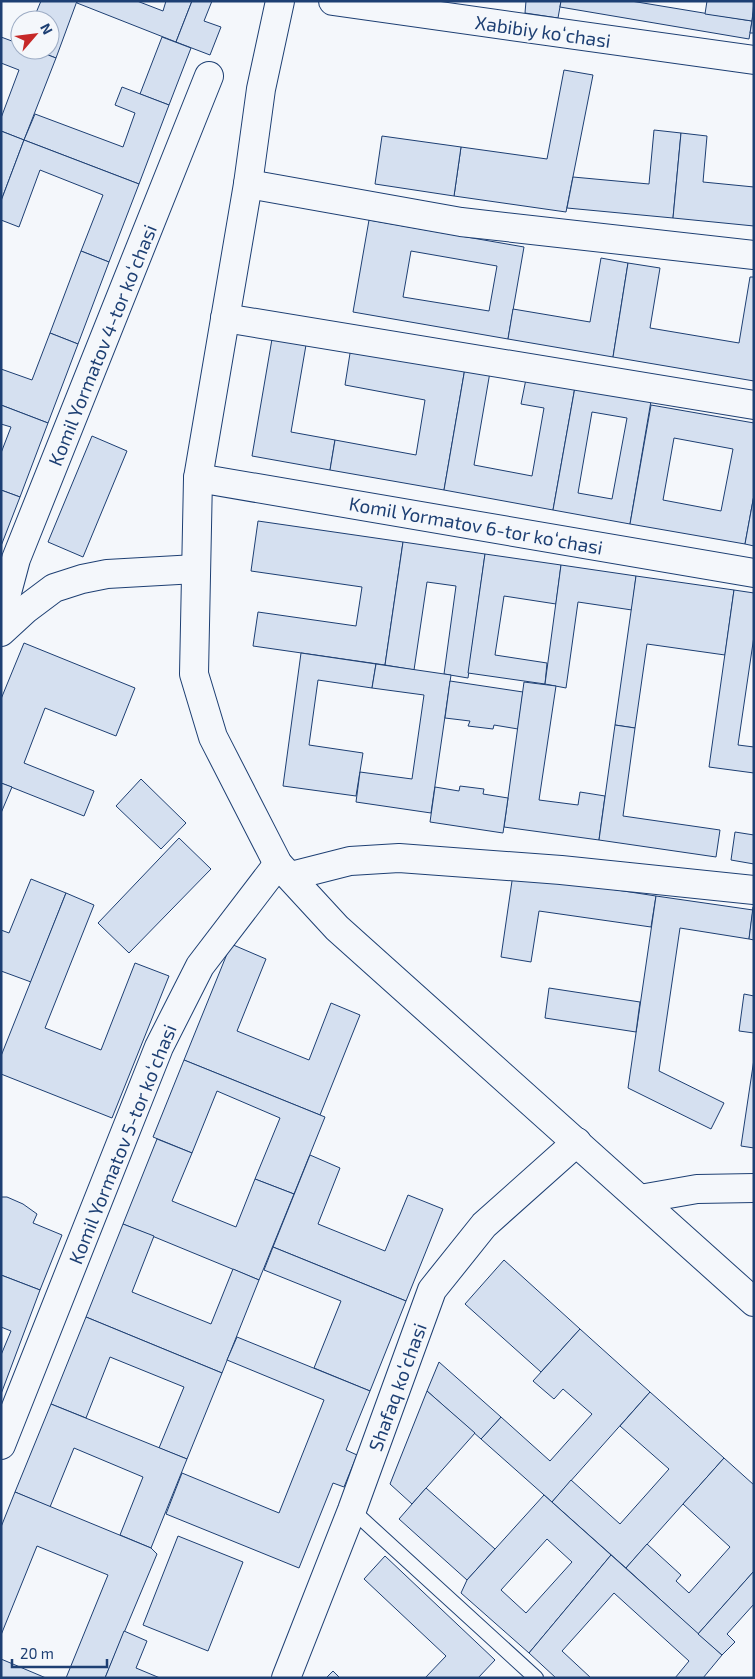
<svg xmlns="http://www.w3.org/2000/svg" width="755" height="1679" font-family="'Exo 2',sans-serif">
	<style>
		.building { fill: #d5e0f0; stroke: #1d3f73; fill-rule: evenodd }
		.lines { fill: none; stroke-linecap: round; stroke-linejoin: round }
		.lane-casing { stroke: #1d3f73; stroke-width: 16 }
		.street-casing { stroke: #1d3f73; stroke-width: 30 }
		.secondary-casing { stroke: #1d3f73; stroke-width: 30 }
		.lane { stroke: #f4f7fb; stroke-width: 14 }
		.street { stroke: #f4f7fb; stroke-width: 28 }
		.secondary { stroke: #f4f7fb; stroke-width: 28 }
		.labels { text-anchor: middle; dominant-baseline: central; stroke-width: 4; stroke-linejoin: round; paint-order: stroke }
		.street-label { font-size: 19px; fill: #1d3f73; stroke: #f4f7fb }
	</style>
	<rect width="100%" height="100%" fill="#f4f7fb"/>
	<!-- building -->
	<g class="building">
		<polygon points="41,1 77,1 56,58 35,50 50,50 50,20 33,20"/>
		<polygon points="77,1 137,1 163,11 166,1 192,1 176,42 77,3"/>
		<polygon points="192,1 212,1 204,21 221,27 210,55 176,42"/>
		<polygon points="526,1 561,1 558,18 525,13"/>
		<polygon points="561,1 631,1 752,21 749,39 560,7"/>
		<polygon points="707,1 754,1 752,21 705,14"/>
		<polygon points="754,9 754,33 750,33"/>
		<polygon points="1,37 20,44 20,50 35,50 56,58 24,140 1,131 1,118 19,70 1,63"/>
		<polygon points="162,37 191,48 169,105 140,94"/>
		<polygon points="564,70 593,75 566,212 454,196 461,147 547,159"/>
		<polygon points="122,87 169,105 139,184 24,140 35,114 123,147 135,113 115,105"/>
		<polygon points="654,130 681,133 673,218 567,208 573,177 649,184"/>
		<polygon points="1,131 24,140 1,201"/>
		<polygon points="681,133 707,136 703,182 754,187 754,226 673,218"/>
		<polygon points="382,136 461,147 454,196 375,184"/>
		<polygon points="24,140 139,184 109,262 81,251 103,195 40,170 19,227 1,220 1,201"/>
		<path d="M369 220 524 247 508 339 353 312ZM411 251 497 266 489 311 403 297Z"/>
		<polygon points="81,251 109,262 78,344 50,333"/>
		<polygon points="601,258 628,263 613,357 508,339 513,309 590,322"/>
		<polygon points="628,263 660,268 650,328 739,343 750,277 754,277 754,381 613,357"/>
		<polygon points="50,333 78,344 48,423 1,405 1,369 32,380"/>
		<polygon points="272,339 306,345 291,432 335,440 330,470 252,456"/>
		<polygon points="351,347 465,368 444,490 330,470 335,440 416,455 425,400 345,385"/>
		<polygon points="465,368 490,372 474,465 532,476 544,408 521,404 526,379 575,387 553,510 444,490"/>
		<path d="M575 387 651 401 630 524 553 510ZM592 412 627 418 612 499 578 493Z"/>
		<polygon points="1,405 48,423 20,497 1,490 1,453 11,427 1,424"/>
		<path d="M651 405 754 423V495L745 544 630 524ZM674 438 733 449 721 511 663 500Z"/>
		<polygon points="92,436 127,451 83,557 48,542"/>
		<polygon points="1,490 20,497 1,546"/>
		<polygon points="754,495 754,546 745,544"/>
		<polygon points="258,521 403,542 385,665 253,646 258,612 356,626 362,587 251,571"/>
		<polygon points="403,542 485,554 468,678 444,674 456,586 427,582 414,670 385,665"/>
		<polygon points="485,554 561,565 556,604 504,596 495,655 547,663 545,684 468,673"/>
		<polygon points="561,565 636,576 632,610 578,602 566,688 545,684"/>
		<polygon points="636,576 734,590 725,655 647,644 635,728 615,725"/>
		<polygon points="734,590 754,593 754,636 738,745 754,747 754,773 709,767"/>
		<polygon points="24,643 135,688 116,736 45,708 24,763 94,791 84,816 1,783 1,699"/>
		<polygon points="301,653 376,664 372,688 318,680 309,745 363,753 356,796 283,786"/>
		<polygon points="376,664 451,675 431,813 356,802 360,772 412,779 424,695 372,688"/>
		<polygon points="450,681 523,692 518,729 494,725 493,729 468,726 470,721 445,718"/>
		<polygon points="524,682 556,686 539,800 578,805 580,792 605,796 599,840 504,827"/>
		<polygon points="615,725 635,728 623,816 720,830 716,857 599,840"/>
		<polygon points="141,779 186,823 161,849 116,806"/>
		<polygon points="1,783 12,787 1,813"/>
		<polygon points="460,786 484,789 483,794 508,798 503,833 430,822 435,787 459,791"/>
		<polygon points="735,832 754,835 754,864 731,860"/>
		<polygon points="179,838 211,869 129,953 98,923"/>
		<polygon points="513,874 656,896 651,927 539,911 531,962 501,957"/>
		<polygon points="31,879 66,893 31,982 1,971 1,930 9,933"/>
		<polygon points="66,893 94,905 45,1028 101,1050 135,963 169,976 112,1118 1,1074 1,1056"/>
		<polygon points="656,896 753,910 749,939 680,928 659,1071 724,1103 711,1129 628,1088"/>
		<polygon points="753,907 754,907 754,940 749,939"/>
		<polygon points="231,944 266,959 237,1031 309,1060 331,1003 360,1015 320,1115 184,1060"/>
		<polygon points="549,988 640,1002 636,1032 545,1018"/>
		<polygon points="744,994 754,996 754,1033 739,1031"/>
		<polygon points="754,1059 754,1148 741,1146"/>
		<polygon points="184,1060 325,1117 294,1194 255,1179 280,1118 217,1091 192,1153 153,1137"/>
		<polygon points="157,1139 192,1153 172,1201 236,1227 255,1179 294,1194 259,1280 123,1224"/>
		<polygon points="310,1155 340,1168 318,1224 385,1251 408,1195 443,1209 406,1301 273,1247"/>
		<polygon points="1,1197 7,1197 23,1204 37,1214 33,1223 62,1235 40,1290 1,1275"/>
		<polygon points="123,1224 154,1236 132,1292 211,1324 233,1269 259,1280 222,1373 86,1317"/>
		<polygon points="273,1247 406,1301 370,1391 314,1368 341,1301 264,1270"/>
		<polygon points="504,1260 580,1329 541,1372 465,1304"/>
		<polygon points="1,1275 40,1290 1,1394 1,1355 11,1331 1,1327"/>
		<polygon points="86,1317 222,1373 187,1459 159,1448 184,1387 110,1357 86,1418 51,1404"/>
		<polygon points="580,1329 650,1392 552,1502 481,1439 501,1417 550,1461 592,1414 563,1389 554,1399 533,1381"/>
		<polygon points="237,1337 370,1391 346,1450 357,1455 344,1487 333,1483 299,1568 166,1514 182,1473 279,1513 324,1400 227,1360"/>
		<polygon points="439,1362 501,1417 481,1439 427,1391"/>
		<polygon points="427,1391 475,1433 412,1504 390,1484"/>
		<polygon points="650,1392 724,1458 626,1568 552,1502 571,1480 620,1524 669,1469 620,1426"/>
		<polygon points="51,1404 187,1459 151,1548 120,1535 143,1477 74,1448 50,1507 15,1492"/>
		<polygon points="724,1458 754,1485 754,1571 698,1634 626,1568 647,1544 681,1575 676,1581 689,1593 730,1547 683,1504"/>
		<polygon points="426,1488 495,1549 467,1580 399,1519"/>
		<polygon points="15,1492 151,1548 157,1554 105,1678 66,1678 108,1575 37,1546 1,1635 1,1527"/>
		<path d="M544 1495 611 1555 529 1653 461 1593 467 1580ZM547 1539 572 1562 526 1613 501 1590Z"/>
		<polygon points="178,1536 243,1562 208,1651 143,1625"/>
		<polygon points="611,1555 722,1655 703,1678 675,1678 689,1661 614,1593 562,1651 591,1678 556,1678 529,1653"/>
		<polygon points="385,1556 495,1660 478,1678 425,1678 446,1656 364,1579"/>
		<polygon points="754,1571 754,1604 727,1634 735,1642 722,1655 698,1634"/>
		<polygon points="124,1631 147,1641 136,1668 160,1678 105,1678"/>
		<polygon points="1,1659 46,1678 1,1678"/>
		<polygon points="333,1671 340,1678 326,1678"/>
	</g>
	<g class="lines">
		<defs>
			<polyline id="lane" points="352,1510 536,1678"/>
			<g id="street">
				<polyline points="333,1 754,60"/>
				<polyline points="248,184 461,222 754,255"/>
				<polyline points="225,318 754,405"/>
				<polyline points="198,478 754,573"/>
				<polyline points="1,615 16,559 209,76"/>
				<polyline points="1,632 26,609 54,588 82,579 107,574 196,569"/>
				<polyline points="291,876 350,861 399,858 561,870 754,890"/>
				<polyline points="640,1199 697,1189 754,1188"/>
				<polyline points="1,1445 159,1047 200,966 278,864"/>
				<polyline points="286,1678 352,1510 432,1290 484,1225 577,1142"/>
			</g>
			<polyline id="secondary" points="280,1 261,89 248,184 198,478 194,674 213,737 278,864 337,928 754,1302"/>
		</defs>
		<!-- lane casing -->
		<use href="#lane" class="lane-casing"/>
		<!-- street casing -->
		<use href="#street" class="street-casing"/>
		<!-- secondary casing -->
		<use href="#secondary" class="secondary-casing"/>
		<!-- lane -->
		<use href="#lane" class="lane"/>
		<!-- street -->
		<use href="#street" class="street"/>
		<!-- secondary -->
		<use href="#secondary" class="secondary"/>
	</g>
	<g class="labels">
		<!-- street labels -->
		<g class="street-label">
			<text transform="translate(543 31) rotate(8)">Xabibiy koʻchasi</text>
			<text transform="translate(102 345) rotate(-68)">Komil Yormatov 4-tor koʻchasi</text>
			<text transform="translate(476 525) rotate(10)">Komil Yormatov 6-tor koʻchasi</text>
			<text transform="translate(122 1144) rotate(-68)">Komil Yormatov 5-tor koʻchasi</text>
			<text transform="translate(397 1387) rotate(-70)">Shafaq koʻchasi</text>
		</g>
	</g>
	<!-- border -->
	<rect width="755" height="1679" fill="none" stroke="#1d3f73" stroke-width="5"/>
	<!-- north arrow -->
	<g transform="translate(35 35) rotate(62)"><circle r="24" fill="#f4f7fb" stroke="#9eadc5"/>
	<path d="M0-4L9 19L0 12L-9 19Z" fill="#c62828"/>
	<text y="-8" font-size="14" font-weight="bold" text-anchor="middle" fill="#1d3f73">N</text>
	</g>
	<!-- scale -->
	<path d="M12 1659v8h95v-8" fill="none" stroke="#1d3f73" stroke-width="2.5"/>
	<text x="20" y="1659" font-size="15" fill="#1d3f73" stroke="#f4f7fb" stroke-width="4" paint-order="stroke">20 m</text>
</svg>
